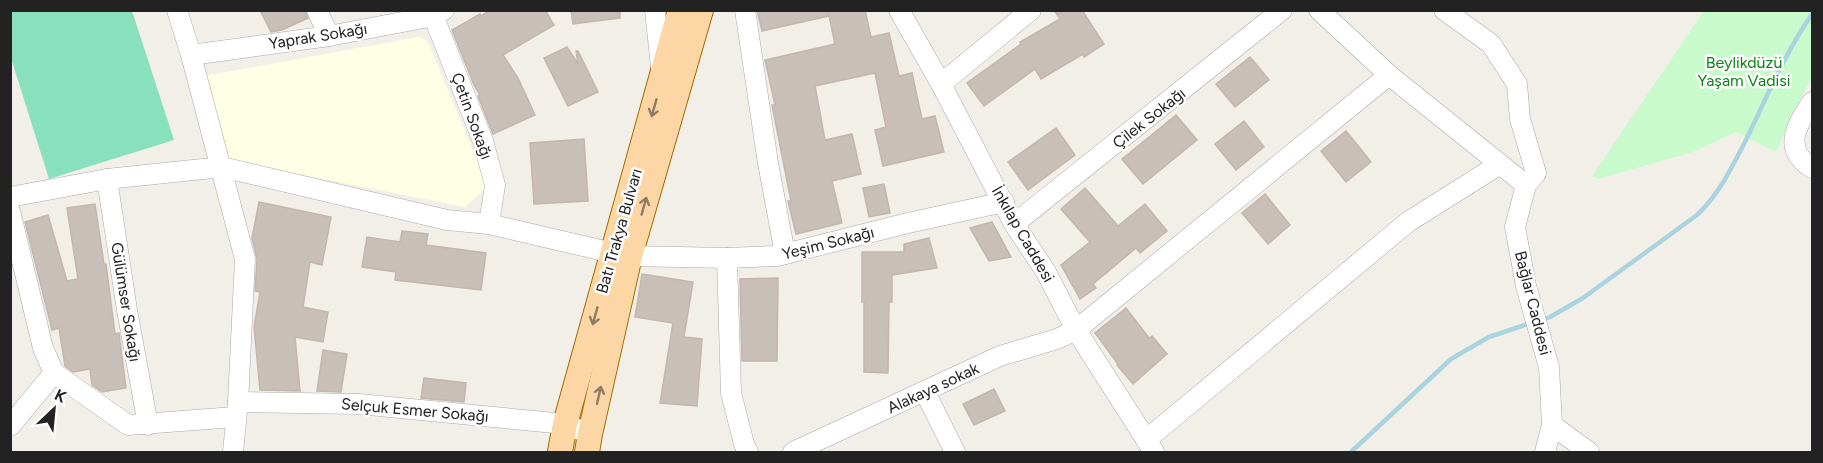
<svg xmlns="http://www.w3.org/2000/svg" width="1823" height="463" font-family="Figtree,sans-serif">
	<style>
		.education { fill: #ffffe5 }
		.park { fill: #c8facc }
		.pitch { fill: #88e0be }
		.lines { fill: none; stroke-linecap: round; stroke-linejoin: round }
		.stream { stroke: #aad3df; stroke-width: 4.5 }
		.building { fill: #c7bfb8; stroke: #c4b6ab; stroke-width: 1.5 }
		.minor-casing { stroke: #a9a9a9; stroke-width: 21 }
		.major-casing { stroke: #a06b00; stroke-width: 26 }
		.minor { stroke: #fff; stroke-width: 20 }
		.major { stroke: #fcd6a4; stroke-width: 24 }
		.oneway { stroke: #8f7c63 }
		.labels { text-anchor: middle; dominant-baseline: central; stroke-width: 5; stroke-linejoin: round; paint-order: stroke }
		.street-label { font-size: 16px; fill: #222; stroke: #fff }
		.park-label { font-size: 16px; fill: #0c8416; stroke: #fff }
	</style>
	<rect width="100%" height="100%" fill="#f2efe9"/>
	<!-- education -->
	<polygon class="education" points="419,37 426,40 431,49 488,187 465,207 221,159 193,78"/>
	<!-- park -->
	<polygon class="park" points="1704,11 1812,11 1812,77 1796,107 1776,152 1736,132 1693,152 1598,179 1592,176"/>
	<!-- pitch -->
	<polygon class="pitch" points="10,11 132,11 174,140 49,179 11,58"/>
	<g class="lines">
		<!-- stream -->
		<g class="stream">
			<path d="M1542 320 1550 317 1583 298 1697 215C1719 194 1731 169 1745 142 1766 99 1785 53 1812 14"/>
			<polyline points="1351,452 1451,359 1489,337 1531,323"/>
		</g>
	</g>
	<!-- building -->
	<g class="building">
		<polygon points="260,10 305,10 308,18 282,30 271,32"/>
		<polygon points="491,10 545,10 554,25 503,55 518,78 535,115 493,134 478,96 480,95 474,85 452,30 480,14 481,16"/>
		<polygon points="571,10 620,10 620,18 573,24"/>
		<polygon points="757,10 865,10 871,37 889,33 899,76 912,73 922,119 935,116 944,152 883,166 875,130 886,127 875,73 815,86 825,140 852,134 861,174 832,181 842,223 796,234 788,201 791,201 772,105 775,105 765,60 835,44 829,16 762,31"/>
		<polygon points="1054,10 1082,10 1104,44 1084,57 1083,54 1041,79 1035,69 984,106 967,83 1021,44 1020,42 1060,19"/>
		<polygon points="567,47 578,64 576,51 578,51 598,92 568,106 544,58"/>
		<polygon points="1250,57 1269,80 1235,107 1216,84"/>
		<polygon points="1176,115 1197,140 1143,184 1122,159"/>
		<polygon points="1244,121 1264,147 1236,170 1215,144"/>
		<polygon points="1056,128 1075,155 1028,190 1008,162"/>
		<polygon points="1346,131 1371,162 1346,182 1321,151"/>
		<polygon points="584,139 588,201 534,204 530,143"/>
		<polygon points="884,184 890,213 869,217 863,188"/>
		<polygon points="1085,188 1118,226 1145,204 1167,231 1140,253 1136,248 1093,284 1096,288 1080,299 1061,265 1090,242 1061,209"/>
		<polygon points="1265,194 1290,225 1268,244 1242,213"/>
		<polygon points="259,202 331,217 322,265 310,262 303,307 328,312 323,342 295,337 300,391 260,390 254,327 260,292 255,291 257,259 252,238"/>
		<polygon points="95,204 104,264 106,264 115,334 119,333 126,388 102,392 92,385 90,369 73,372 65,366 59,328 52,330 25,222 48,215 67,281 78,279 67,208"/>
		<polygon points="992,222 1011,257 989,261 970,228"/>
		<polygon points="402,231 428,234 426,245 486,253 481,290 395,280 396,272 362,267 367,237 400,242"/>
		<polygon points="929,238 937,268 892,275 892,302 889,302 888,373 864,372 864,302 862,302 862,252 904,252 904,244"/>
		<polygon points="642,274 693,282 684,337 702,339 697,406 660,403 673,323 635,317"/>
		<polygon points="778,278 777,361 742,361 740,279"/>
		<polygon points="1126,308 1149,338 1152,336 1167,354 1133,384 1117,365 1118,364 1095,333"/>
		<polygon points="323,350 347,354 341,392 317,391"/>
		<polygon points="424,378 466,383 464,402 421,398"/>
		<polygon points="994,389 1005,411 974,425 963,404"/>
	</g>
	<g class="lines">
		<defs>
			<g id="minor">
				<polyline points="177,10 191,55 245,259 238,402 233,452"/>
				<polyline points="317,10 329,36"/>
				<polyline points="431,10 483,141 495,185 489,224"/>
				<polyline points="655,10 661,67"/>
				<polyline points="745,10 768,163 785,254"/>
				<polyline points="899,10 941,84 1014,224 1046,272 1076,330 1154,452"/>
				<polyline points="1319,10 1389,75 1526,185"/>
				<polyline points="1444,10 1491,44 1517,84 1520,119 1536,173 1526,185 1515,227 1526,286 1549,367 1552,425 1545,452"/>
				<polyline points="191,55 329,36 434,16 444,10"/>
				<polyline points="941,84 1031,10"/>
				<path d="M1812 102C1796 126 1782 149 1812 168"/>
				<polyline points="107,179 127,310 148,425"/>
				<polyline points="10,197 107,179 222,167 447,220 489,224 613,253 630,256 727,258 777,256 908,223 1004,202"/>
				<polyline points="10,211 43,348 54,373 128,425 235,417"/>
				<polyline points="1014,224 1282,10"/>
				<polyline points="727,258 731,393 744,444 748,452"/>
				<polyline points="925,392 955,452"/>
				<polyline points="238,402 359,404 565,424 590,434"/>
				<polyline points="1552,425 1589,452"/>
				<polyline points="10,426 54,373"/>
				<polyline points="1146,440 1408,222 1500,164"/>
				<polyline points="793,452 1000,356 1057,339 1076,330 1389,75"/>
			</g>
			<g id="major">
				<polyline points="560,452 565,424 680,10"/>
				<polyline points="587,452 590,434 630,256 701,10"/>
			</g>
		</defs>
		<!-- minor casing -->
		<use href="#minor" class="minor-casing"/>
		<!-- major casing -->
		<use href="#major" class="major-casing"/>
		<!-- minor -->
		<use href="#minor" class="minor"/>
		<!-- major -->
		<use href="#major" class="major"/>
	</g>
	<!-- one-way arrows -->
	<defs><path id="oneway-shaft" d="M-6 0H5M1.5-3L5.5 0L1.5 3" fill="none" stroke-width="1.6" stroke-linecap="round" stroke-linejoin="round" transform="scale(1.5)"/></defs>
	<g class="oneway">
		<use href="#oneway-shaft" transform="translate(654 108) rotate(106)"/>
		<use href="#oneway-shaft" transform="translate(644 206) rotate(-74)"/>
		<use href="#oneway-shaft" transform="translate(595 316) rotate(106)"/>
		<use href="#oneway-shaft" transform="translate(599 395) rotate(-77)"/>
	</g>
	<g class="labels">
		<!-- street labels -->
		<g class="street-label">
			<text transform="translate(318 36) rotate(-9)">Yaprak Sokağı</text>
			<text transform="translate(472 116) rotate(70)">Çetin Sokağı</text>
			<text transform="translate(1149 118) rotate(-38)">Çilek Sokağı</text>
			<text transform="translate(619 231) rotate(-74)">Batı Trakya Bulvarı</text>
			<text transform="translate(1023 234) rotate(60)">İnkılap Caddesi</text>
			<text transform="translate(828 243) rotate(-14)">Yeşim Sokağı</text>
			<text transform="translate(126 302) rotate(81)">Gülümser Sokağı</text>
			<text transform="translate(1533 303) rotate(76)">Bağlar Caddesi</text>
			<text transform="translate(933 388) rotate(-25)">Alakaya sokak</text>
			<text transform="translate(415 410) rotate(5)">Selçuk Esmer Sokağı</text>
		</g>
		<!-- park labels -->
		<g class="park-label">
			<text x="1744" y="62">Beylikdüzü<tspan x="1744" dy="18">Yaşam Vadisi</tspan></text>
		</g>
	</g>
	<!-- border -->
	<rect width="1823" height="463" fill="none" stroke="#222222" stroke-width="24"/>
	<!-- north arrow -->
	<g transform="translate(54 409) rotate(26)" stroke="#ffffff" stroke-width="4.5" paint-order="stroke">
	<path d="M0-4.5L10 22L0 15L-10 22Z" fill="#222222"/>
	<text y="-9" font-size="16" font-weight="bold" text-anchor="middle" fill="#222222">K</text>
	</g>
</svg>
